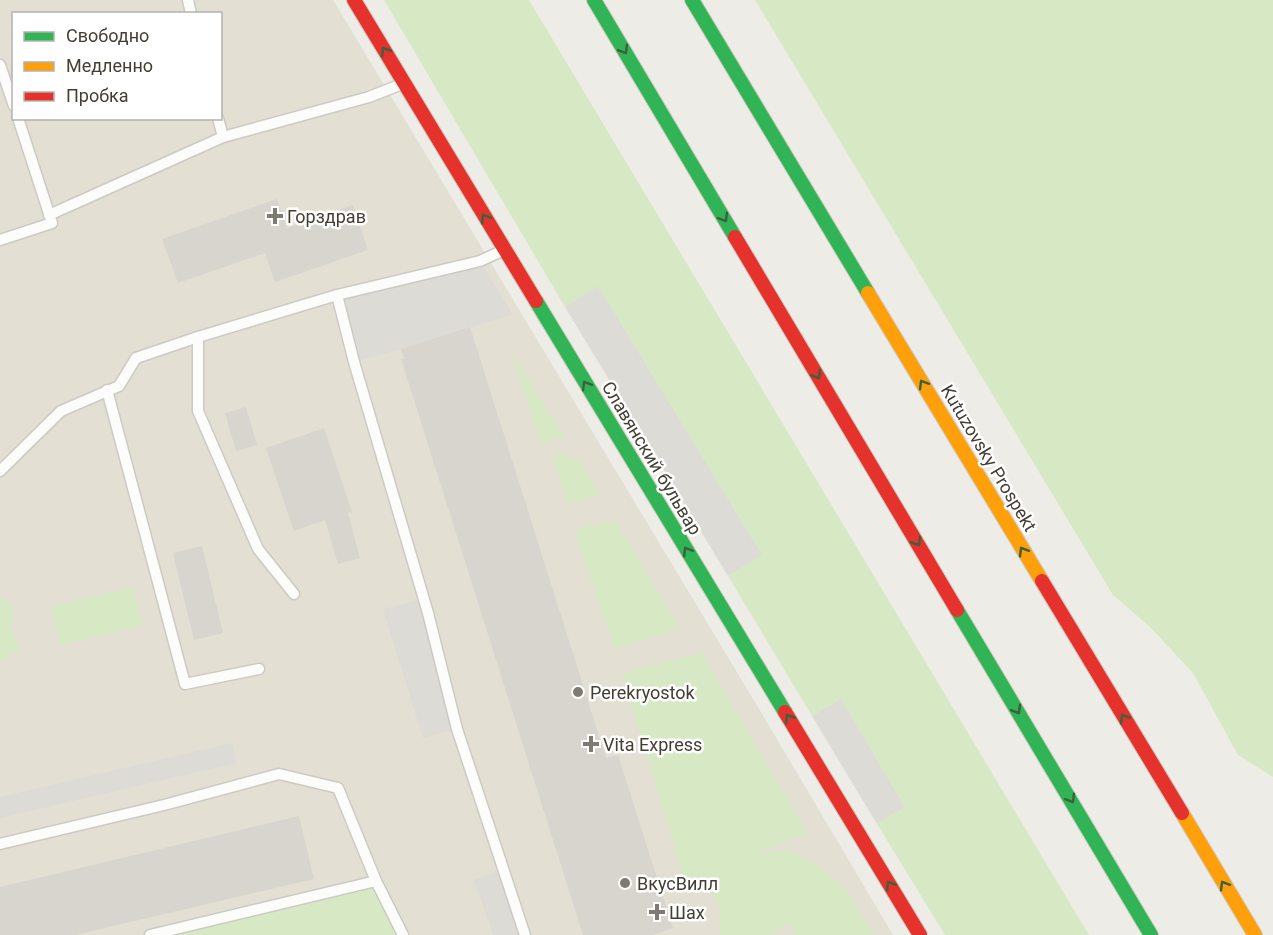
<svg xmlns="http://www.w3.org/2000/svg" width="1273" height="935" font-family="Roboto,sans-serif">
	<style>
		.residential { fill: #e3dfd3; fill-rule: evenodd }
		.green { fill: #d7e9c4 }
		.parking { fill: #dddbd6 }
		.building { fill: #d7d5ce }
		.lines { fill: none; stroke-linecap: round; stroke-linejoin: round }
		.lane-casing { stroke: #cccac4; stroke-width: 13 }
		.fast-casing { stroke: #cdcabd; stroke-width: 16 }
		.slow-casing { stroke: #cdcabd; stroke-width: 16 }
		.jam-casing { stroke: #cdcabd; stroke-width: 16 }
		.lane { stroke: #fcfcfb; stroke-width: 10 }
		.fast { stroke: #30b455; stroke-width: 14 }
		.slow { stroke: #ff9f0a; stroke-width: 14 }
		.jam { stroke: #e5322d; stroke-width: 14 }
		.oneway { stroke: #3d613d }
		.poi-dot { fill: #7f7b72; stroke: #fff; stroke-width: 2 }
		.labels { text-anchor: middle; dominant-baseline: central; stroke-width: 5; stroke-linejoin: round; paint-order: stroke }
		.poi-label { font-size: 18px; fill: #433e33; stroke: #fff; text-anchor: start }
		.street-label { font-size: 18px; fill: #433e33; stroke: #fff }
	</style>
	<rect width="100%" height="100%" fill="#eeece6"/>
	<!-- residential -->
	<path class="residential" d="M0 0H333L768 724 893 935H0ZM14 14H220V118H14Z"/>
	<!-- green -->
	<g class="green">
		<polygon points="384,0 529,0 1089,935 945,935 877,824 905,807 841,700 812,716 728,576 761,554 598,287 565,307"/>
		<polygon points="755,0 1273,0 1273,777 1238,755 1193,673 1150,627 1113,595"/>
		<polygon points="509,348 564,436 541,444"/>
		<polygon points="566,454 580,463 600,495 568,504 552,456"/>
		<polygon points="615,520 681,629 614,648 574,530"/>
		<polygon points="133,587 142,626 60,645 51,606"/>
		<polygon points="0,597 13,605 12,632 19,651 0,661"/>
		<path d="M702 653 789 802 808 832 758 853 788 850 816 864 844 887 875 935H794L788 922 772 935H720C722 907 720 888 687 889L622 673Z"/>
		<polygon points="376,881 403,935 150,935"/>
	</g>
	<!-- parking -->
	<g class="parking">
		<polygon points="480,261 513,314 401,349 354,362 337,295"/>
		<polygon points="598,286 762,555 728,576 565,307"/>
		<polygon points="424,599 457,729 423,738 383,609"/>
		<polygon points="841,699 905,807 877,824 812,716"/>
		<polygon points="232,743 236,763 0,818 0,797"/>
		<polygon points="503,870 525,935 493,935 474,880"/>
	</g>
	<!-- building -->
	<g class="building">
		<polygon points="277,199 287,228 353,205 368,250 275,282 265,253 178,283 162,239"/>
		<polygon points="470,327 606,758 618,755 673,928 652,935 583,935 401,359 404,359 401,349"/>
		<polygon points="246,407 257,445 236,451 225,413"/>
		<polygon points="324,428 352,512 348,513 360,558 338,564 325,520 294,531 266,448"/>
		<polygon points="202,546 223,633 194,640 173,553"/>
		<polygon points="299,816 314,879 75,935 0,935 0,887"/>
	</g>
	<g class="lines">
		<defs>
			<g id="lane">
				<polyline points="188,0 191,14"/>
				<polyline points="0,65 14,106"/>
				<polyline points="218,118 223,137"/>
				<polyline points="49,215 223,137 369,97 402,84"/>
				<polyline points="0,240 52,223 18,118"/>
				<polyline points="337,295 354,362 428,613 457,729 525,935"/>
				<polyline points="198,337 198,411 258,549 294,594"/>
				<polyline points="107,390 185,684 259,669"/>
				<polyline points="0,471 61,411 119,386 136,358 198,337 337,295 480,261 504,250"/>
				<polyline points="0,844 164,805 279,774 338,788 376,881 403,935"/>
				<polyline points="150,935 376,881"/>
			</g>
			<g id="fast">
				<polyline points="594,0 735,237"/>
				<polyline points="692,0 868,293"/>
				<polyline points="536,301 785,712"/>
				<polyline points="957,610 1151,935"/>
			</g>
			<g id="slow">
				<polyline points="868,293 1042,581"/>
				<polyline points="1182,813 1255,935"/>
			</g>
			<g id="jam">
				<polyline points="354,0 536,301"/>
				<polyline points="735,237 957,610"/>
				<polyline points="1042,581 1182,813"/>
				<polyline points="785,712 920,935"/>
			</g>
		</defs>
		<!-- lane casing -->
		<use href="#lane" class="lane-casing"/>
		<!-- fast casing -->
		<use href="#fast" class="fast-casing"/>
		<!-- slow casing -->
		<use href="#slow" class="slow-casing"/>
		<!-- jam casing -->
		<use href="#jam" class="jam-casing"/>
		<!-- lane -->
		<use href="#lane" class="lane"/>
		<!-- fast -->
		<use href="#fast" class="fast"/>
		<!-- slow -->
		<use href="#slow" class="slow"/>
		<!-- jam -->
		<use href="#jam" class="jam"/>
	</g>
	<!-- one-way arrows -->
	<defs><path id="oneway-chevron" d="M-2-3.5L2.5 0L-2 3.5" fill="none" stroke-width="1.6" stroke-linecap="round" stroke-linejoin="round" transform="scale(1.5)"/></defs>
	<g class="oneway">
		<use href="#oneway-chevron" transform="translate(624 50) rotate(59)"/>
		<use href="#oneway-chevron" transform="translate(385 51) rotate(-122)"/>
		<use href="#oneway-chevron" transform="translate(485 218) rotate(-121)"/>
		<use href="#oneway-chevron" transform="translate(724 218) rotate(59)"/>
		<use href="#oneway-chevron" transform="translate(817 375) rotate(59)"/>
		<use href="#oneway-chevron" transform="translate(923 384) rotate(-121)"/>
		<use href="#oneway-chevron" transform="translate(586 385) rotate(-121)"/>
		<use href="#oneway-chevron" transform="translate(917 542) rotate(59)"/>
		<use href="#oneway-chevron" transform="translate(687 551) rotate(-121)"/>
		<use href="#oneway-chevron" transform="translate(1023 551) rotate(-121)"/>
		<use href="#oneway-chevron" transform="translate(1017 710) rotate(59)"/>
		<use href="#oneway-chevron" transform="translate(789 718) rotate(-121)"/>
		<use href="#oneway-chevron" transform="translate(1124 718) rotate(-121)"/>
		<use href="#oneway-chevron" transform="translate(1071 799) rotate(59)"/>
		<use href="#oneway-chevron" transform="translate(890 885) rotate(-121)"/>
		<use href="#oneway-chevron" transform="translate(1224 885) rotate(-121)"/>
	</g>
	<!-- markers -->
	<g class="poi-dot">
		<path d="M272 207h6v6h6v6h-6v6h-6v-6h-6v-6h6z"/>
		<circle cx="578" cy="692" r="6"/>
		<path d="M588 735h6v6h6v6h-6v6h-6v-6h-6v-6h6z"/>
		<circle cx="625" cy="883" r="6"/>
		<path d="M654 903h6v6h6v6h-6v6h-6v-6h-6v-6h6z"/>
	</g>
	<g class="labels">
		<!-- poi labels -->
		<g class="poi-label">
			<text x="287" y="216">Горздрав</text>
			<text x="590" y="692">Perekryostok</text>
			<text x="603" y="744">Vita Express</text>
			<text x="637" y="883">ВкусВилл</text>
			<text x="669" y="912">Шах</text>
		</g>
		<!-- street labels -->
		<g class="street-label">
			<text transform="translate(652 458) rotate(59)">Славянский бульвар</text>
			<text transform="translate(989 458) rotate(59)">Kutuzovsky Prospekt</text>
		</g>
	</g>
	<!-- legend -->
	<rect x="12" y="12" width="210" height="108" fill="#ffffff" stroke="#b4b2ad" stroke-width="1.5"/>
	<rect x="24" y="32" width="30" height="9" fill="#30b455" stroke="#b4b2ad" stroke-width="1.5"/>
	<text x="66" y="42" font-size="18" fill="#433e33">Свободно</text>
	<rect x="24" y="62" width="30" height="9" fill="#ff9f0a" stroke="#b4b2ad" stroke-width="1.5"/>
	<text x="66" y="72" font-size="18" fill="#433e33">Медленно</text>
	<rect x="24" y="92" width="30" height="9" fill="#e5322d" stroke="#b4b2ad" stroke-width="1.5"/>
	<text x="66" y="102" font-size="18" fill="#433e33">Пробка</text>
</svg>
